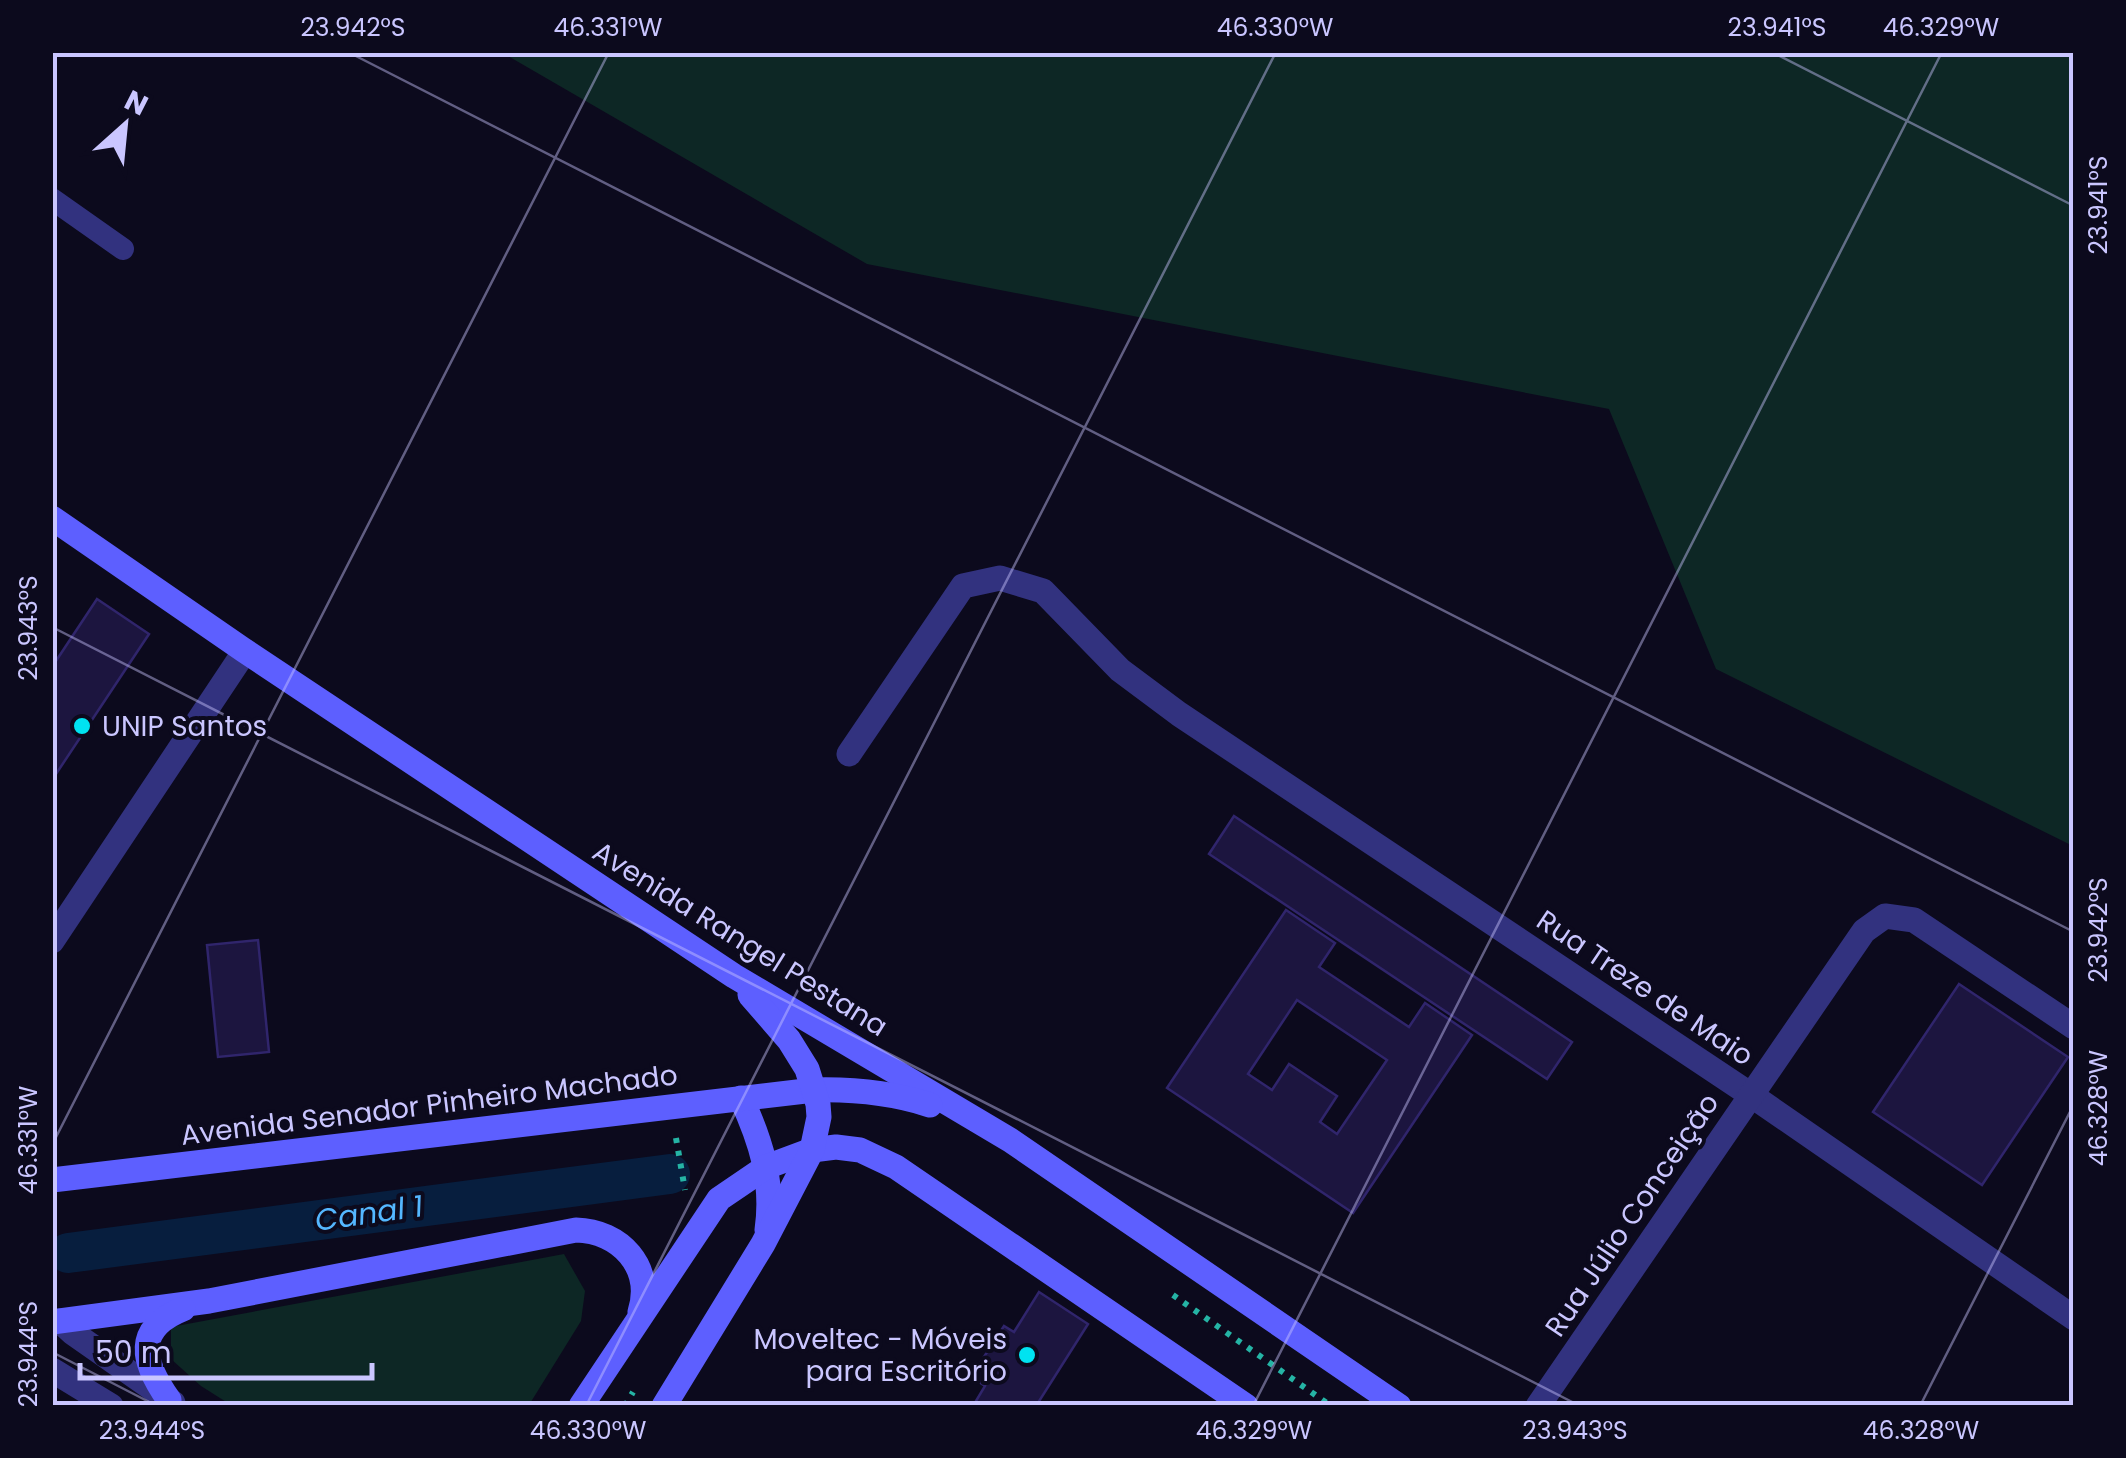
<svg xmlns="http://www.w3.org/2000/svg" width="2126" height="1458" font-family="Poppins,sans-serif">
	<style>
		.green { fill: #0d2725 }
		.lines { fill: none; stroke-linecap: round; stroke-linejoin: round }
		.canal { stroke: #071e3e; stroke-width: 40 }
		.building { fill: #1c153f; stroke: #30256c; stroke-width: 2.5; fill-rule: evenodd }
		.path { stroke: #25b4a5; stroke-width: 6; stroke-dasharray: 5 8; stroke-linecap: butt }
		.lane { stroke: #32327f; stroke-width: 22 }
		.street { stroke: #32327f; stroke-width: 25 }
		.secondary { stroke: #5d5fff; stroke-width: 25 }
		.ticks { fill: none; stroke: #cac6ff; stroke-width: 2.5; stroke-opacity: 0.45 }
		.poi-dot { fill: #00e3f1; stroke: #0c0a1d; stroke-width: 4 }
		.labels { text-anchor: middle; dominant-baseline: central; stroke-width: 8; stroke-linejoin: round; paint-order: stroke }
		.poi-label { font-size: 28px; fill: #cac6ff; stroke: #0c0a1d; text-anchor: start }
		.street-label { font-size: 28px; fill: #cac6ff; stroke: #0c0a1d }
		.water-label { font-size: 30px; font-style: italic; fill: #54b7ff; stroke: #0c0a1d }
		.neatline { fill: none; stroke: #cac6ff; stroke-width: 4 }
		.ticks-label { font-size: 25px; text-anchor: middle; fill: #cac6ff }
	</style>
	<rect width="100%" height="100%" fill="#0c0a1d"/>
	<!-- green -->
	<g class="green">
		<polygon points="503,53 2073,53 2073,846 1716,669 1609,409 867,264"/>
		<polygon points="564,1254 585,1291 581,1321 529,1405 231,1405 201,1386 171,1359 171,1327"/>
	</g>
	<g class="lines">
		<!-- canal -->
		<polyline class="canal" points="68,1253 670,1174"/>
	</g>
	<!-- building -->
	<g class="building">
		<polygon points="97,599 149,634 52,780 52,667"/>
		<polygon points="1234,816 1572,1042 1547,1079 1209,854"/>
		<path d="M1286 910 1335 943 1319 967 1409 1027 1425 1003 1472 1035 1353 1213 1167 1088ZM1297 1000 1387 1060 1337 1134 1320 1122 1337 1096 1289 1064 1272 1090 1248 1074Z"/>
		<polygon points="258,940 269,1052 218,1057 207,945"/>
		<polygon points="1959,984 2068,1057 1982,1185 1873,1112"/>
		<polygon points="1039,1292 1088,1324 1036,1406 973,1406 985,1386 971,1377 1004,1326 1014,1332"/>
	</g>
	<g class="lines">
		<!-- path -->
		<g class="path">
			<polyline points="676,1138 685,1190"/>
			<polyline points="1173,1295 1331,1406"/>
			<polyline points="625,1406 633,1392"/>
		</g>
		<!-- lane -->
		<polyline class="lane" points="52,199 123,249"/>
		<!-- street -->
		<g class="street">
			<polyline points="849,754 963,586 1000,578 1043,591 1120,670 1179,714 1751,1095 2074,1318"/>
			<polyline points="52,941 245,651"/>
			<polyline points="60,1321 73,1333 173,1403"/>
			<polyline points="52,1370 111,1406"/>
			<polyline points="1538,1406 1864,931 1885,916 1914,920 2074,1027"/>
		</g>
		<!-- secondary -->
		<g class="secondary">
			<polyline points="52,518 245,651 734,976 1010,1140 1399,1406"/>
			<path d="M741 1098C761 1141 774 1182 767 1230"/>
			<path d="M52 1180 814 1090C853 1089 893 1093 930 1105"/>
			<path d="M52 1322 209 1301 576 1230C620 1231 654 1267 640 1312"/>
			<path d="M169 1400C142 1362 133 1329 183 1309"/>
			<polyline points="581,1406 719,1199 766,1167 812,1150 836,1147 860,1150 896,1167 1246,1406"/>
			<polyline points="664,1406 763,1244 812,1150 819,1117 818,1104 807,1069 789,1040 750,995"/>
		</g>
	</g>
	<!-- ticks -->
	<path class="ticks" d="M348 52 2074 932M1772 52 2074 206M52 627 1580 1406M52 1145 609 52M52 1352 157 1406M586 1406 1276 52M1253 1406 1942 52M1920 1406 2074 1104"/>
	<!-- markers -->
	<g class="poi-dot">
		<circle cx="82" cy="726" r="10"/>
		<circle cx="1027" cy="1355" r="10"/>
	</g>
	<g class="labels">
		<!-- poi labels -->
		<g class="poi-label">
			<text x="102" y="726">UNIP Santos</text>
			<text x="1007" y="1339" text-anchor="end">Moveltec - Móveis<tspan x="1007" dy="32">para Escritório</tspan></text>
		</g>
		<!-- street labels -->
		<g class="street-label">
			<text transform="translate(740 939) rotate(32)">Avenida Rangel Pestana</text>
			<text transform="translate(1645 988) rotate(34)">Rua Treze de Maio</text>
			<text transform="translate(429 1105) rotate(-7)">Avenida Senador Pinheiro Machado</text>
			<text transform="translate(1632 1215) rotate(-56)">Rua Júlio Conceição</text>
		</g>
		<!-- water labels -->
		<g class="water-label">
			<text transform="translate(369 1213) rotate(-8)">Canal 1</text>
		</g>
	</g>
	<!-- border -->
	<rect width="2126" height="1458" fill="none" stroke="#0c0a1d" stroke-width="110"/>
	<!-- north arrow -->
	<g transform="translate(125 125) rotate(27)" stroke="#0c0a1d" stroke-width="8" paint-order="stroke">
	<path d="M0-8L18 38L0 25L-18 38Z" fill="#cac6ff"/>
	<text y="-15" font-size="28" font-weight="bold" text-anchor="middle" fill="#cac6ff">N</text>
	</g>
	<!-- scale -->
	<path d="M80 1363v15h292v-15" fill="none" stroke="#cac6ff" stroke-width="5"/>
	<text x="95" y="1363" font-size="30" fill="#cac6ff" stroke="#0c0a1d" stroke-width="8" paint-order="stroke">50 m</text>
	<rect x="55" y="55" width="2016" height="1348" class="neatline"/>
	<g class="ticks-label">
		<text x="353" y="36">23.942°S</text>
		<text x="608" y="36">46.331°W</text>
		<text x="1275" y="36">46.330°W</text>
		<text x="1777" y="36">23.941°S</text>
		<text x="1941" y="36">46.329°W</text>
		<text transform="translate(2098 205) rotate(-90)" y="9">23.941°S</text>
		<text transform="translate(28 628) rotate(-90)" y="9">23.943°S</text>
		<text transform="translate(2098 930) rotate(-90)" y="9">23.942°S</text>
		<text transform="translate(2098 1108) rotate(-90)" y="9">46.328°W</text>
		<text transform="translate(28 1140) rotate(-90)" y="9">46.331°W</text>
		<text transform="translate(28 1354) rotate(-90)" y="9">23.944°S</text>
		<text x="152" y="1439">23.944°S</text>
		<text x="588" y="1439">46.330°W</text>
		<text x="1254" y="1439">46.329°W</text>
		<text x="1575" y="1439">23.943°S</text>
		<text x="1921" y="1439">46.328°W</text>
	</g>
</svg>
